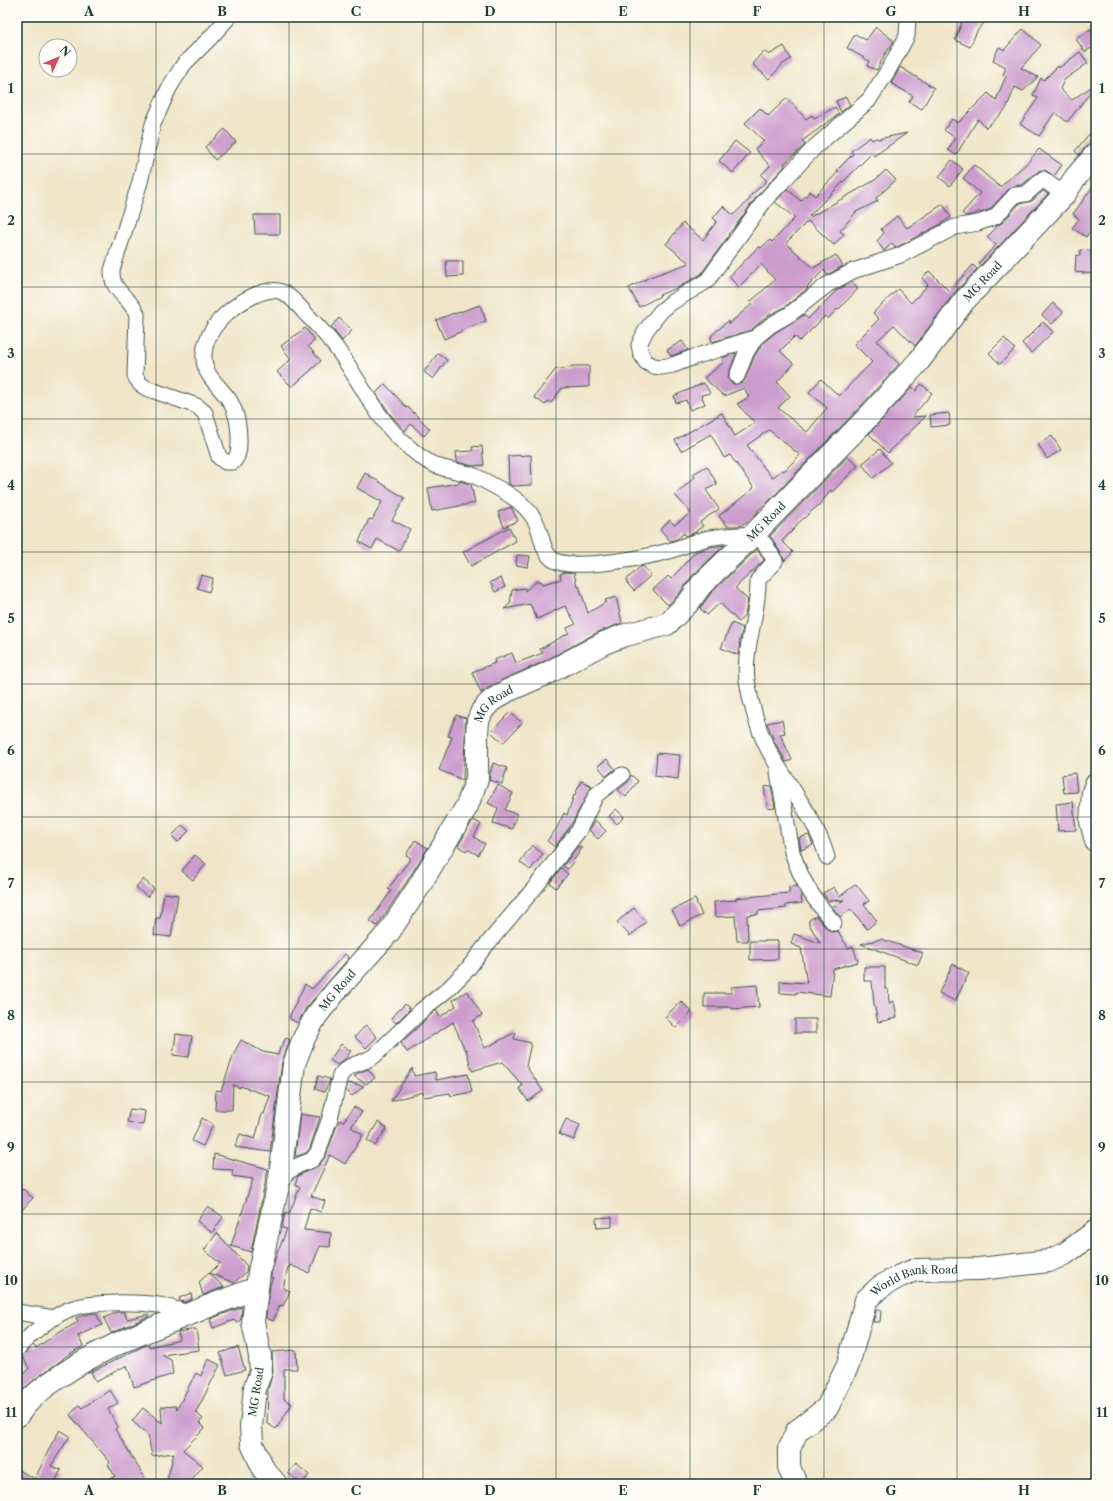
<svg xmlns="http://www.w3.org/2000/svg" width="1113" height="1501" font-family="'Libre Caslon Text',serif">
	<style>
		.building { fill: #cc9ccd; fill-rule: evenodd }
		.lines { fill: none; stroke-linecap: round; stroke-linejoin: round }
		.street-casing { stroke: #3e564a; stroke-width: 17 }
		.secondary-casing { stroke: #3e564a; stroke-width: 24 }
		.primary-casing { stroke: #3e564a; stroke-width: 24 }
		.street { stroke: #fff; stroke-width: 15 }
		.secondary { stroke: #fff; stroke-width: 22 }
		.primary { stroke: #fff; stroke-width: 22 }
		.grid { fill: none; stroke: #1f3d34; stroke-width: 1; stroke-opacity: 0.55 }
		.labels { text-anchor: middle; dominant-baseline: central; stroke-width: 3; stroke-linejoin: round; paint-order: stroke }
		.street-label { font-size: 11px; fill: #1f3d34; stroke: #fdfcf7 }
		.neatline { fill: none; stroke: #1f3d34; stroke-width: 1.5 }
		.grid-label { font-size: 13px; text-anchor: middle; font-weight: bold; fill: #1f3d34 }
	</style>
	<rect width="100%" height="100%" fill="#fdfcf7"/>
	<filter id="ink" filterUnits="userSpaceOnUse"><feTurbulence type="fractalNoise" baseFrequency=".025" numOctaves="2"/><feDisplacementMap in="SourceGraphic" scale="8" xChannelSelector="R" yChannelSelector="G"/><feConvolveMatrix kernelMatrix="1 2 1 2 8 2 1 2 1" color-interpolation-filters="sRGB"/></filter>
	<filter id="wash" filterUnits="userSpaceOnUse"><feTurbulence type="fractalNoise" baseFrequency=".012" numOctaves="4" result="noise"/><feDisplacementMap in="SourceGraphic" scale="16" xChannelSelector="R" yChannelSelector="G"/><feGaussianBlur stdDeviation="0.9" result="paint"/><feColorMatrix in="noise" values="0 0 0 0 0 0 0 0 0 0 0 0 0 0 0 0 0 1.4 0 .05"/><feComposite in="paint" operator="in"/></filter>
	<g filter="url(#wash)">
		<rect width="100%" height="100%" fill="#f0e5c8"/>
		<g id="blocks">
			<!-- building -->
			<g class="building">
				<polygon points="964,17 989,17 977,31 970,47 955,40"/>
				<polygon points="876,27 894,41 883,57 877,70 867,66 869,61 847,48 855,34 866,40"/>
				<polygon points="1023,29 1041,45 1021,68 1038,77 1023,91 1015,87 1006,109 986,128 978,119 956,155 948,150 955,138 944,130 952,119 958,123 988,93 996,100 1006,76 1003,75 1006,67 993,60 999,47 1004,50"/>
				<polygon points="1091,29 1096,37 1096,45 1085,52 1076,39"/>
				<polygon points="784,46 791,59 783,64 769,79 752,64 764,51 769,55"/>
				<polygon points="1080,52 1088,63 1064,80 1060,89 1072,100 1094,85 1095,87 1067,122 1055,112 1039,136 1020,124 1038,98 1033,95 1041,78 1044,80 1058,66 1059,68"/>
				<polygon points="900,67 934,88 922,109 909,102 913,96 891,83"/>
				<polygon points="846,97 850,105 841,112 836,101"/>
				<polygon points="787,98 806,119 812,115 814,119 835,107 839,114 802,141 805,145 784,164 785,166 758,195 734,228 728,234 729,235 701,274 679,287 659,295 660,296 639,307 629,288 650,277 689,263 666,244 683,223 703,240 717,221 713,218 723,206 733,215 751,198 749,197 767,181 761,175 770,166 755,149 764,141 745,123 760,108 768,116"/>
				<polygon points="1096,126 1096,142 1092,142 1087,146 1079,155 1075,151"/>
				<polygon points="225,129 236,142 215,160 205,147"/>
				<polygon points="907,133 874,156 872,153 809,216 810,217 875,180 886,170 896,180 876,198 878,201 856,212 840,231 844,234 834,245 808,221 786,243 813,268 836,255 843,266 827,275 824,270 807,287 808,288 785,307 766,317 751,330 712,342 711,336 728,321 729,324 752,304 750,302 775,280 761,264 739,287 729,277 759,246 761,248 770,240 772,242 795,218 775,202 787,189 801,201 810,191 815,196 839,171 837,170 853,154 851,151 870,137 872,140 876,138 878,139"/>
				<polygon points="735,141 750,153 733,173 719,161"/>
				<polygon points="1039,149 1062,165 1054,176 1045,170 1040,170 1022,185 1014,186 1009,189 990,209 981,213 979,211 976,214 966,216 962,213 980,193 963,178 974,165 1000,187 1029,161"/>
				<polygon points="952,160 963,169 950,186 939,177"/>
				<polygon points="1096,182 1096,231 1092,228 1086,237 1072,228 1079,219 1073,214"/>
				<polygon points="1043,191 1048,194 981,265 979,263 996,245 987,237 997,227 996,226 1002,223 1019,204 1032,201"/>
				<polygon points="943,204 951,217 939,225 897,247 895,248 892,243 884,251 877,241 884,233 881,229 897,216 907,228"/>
				<polygon points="254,215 280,215 280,234 255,234"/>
				<polygon points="1080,250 1092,251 1091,257 1096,258 1096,274 1075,272 1076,255 1080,256"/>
				<polygon points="446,261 463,261 463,276 447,277"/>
				<path d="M973 265 977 269 954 293 915 346 894 325 877 341 899 364 862 405 771 499 757 511 758 512 741 526H727L719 516 754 488 730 455 724 458 711 434 681 451 675 440 722 413 735 436 755 423 737 404 749 397 744 388 724 396 704 378 724 362 722 358 736 353 729 373 728 378 730 382 734 384 742 383 745 379 754 357 762 344 776 332 804 315 808 319 836 291 851 282 858 289 838 310 837 309 828 319 825 316 800 341 795 336 780 351 794 364 777 382 790 396 778 408 807 432 827 408 809 392 821 379 839 396 872 362 854 344 879 319 873 313 898 289 911 303 928 285 922 278 929 271 949 291ZM769 430 800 455 784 471 782 470 772 478 747 445Z"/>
				<polygon points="1053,303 1063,312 1052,324 1042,315"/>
				<polygon points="480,305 486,321 461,330 462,331 444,339 436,320 454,313 454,314"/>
				<polygon points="339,318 352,330 342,341 331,327"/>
				<polygon points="1043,322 1053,332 1031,353 1022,343"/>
				<polygon points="305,328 315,340 308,346 321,361 292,387 277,372 291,359 281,346"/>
				<polygon points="1004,338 1015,349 1000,364 989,353"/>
				<polygon points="682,341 688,350 671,356 667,350"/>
				<polygon points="438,353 447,360 433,379 424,372"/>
				<polygon points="571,366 589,366 589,387 562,388 551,403 548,401 545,405 534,397 556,369 571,368"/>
				<polygon points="704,383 710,393 701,395 705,404 690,410 686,400 676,403 674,396"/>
				<polygon points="385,384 407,408 408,407 430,429 424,436 411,424 405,431 390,414 376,393"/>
				<polygon points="921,384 932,393 912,417 926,416 888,453 869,434 912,387 916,391"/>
				<polygon points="949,413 950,425 931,427 930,415"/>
				<polygon points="1052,436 1061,450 1047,459 1038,444"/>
				<polygon points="482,446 484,465 473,466 457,462 456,452 473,451 472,447"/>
				<polygon points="880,449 891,463 873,478 862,464"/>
				<polygon points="531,455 532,485 512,486 509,484 508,456"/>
				<polygon points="848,456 858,466 832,492 831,490 821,503 796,525 797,526 782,541 793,552 784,561 783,556 770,536"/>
				<polygon points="707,466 717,484 706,490 719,509 700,522 703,526 696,531 696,532 685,536 684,533 677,539 670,541 660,529 670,520 674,525 691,513 675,495 695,477 693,474"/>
				<polygon points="365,473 405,498 392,520 410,529 399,551 377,539 372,549 359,542 369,519 372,520 382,502 357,488"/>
				<polygon points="459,481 471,484 475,503 432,511 428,488 459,483"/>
				<polygon points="511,507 518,521 504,527 498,512"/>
				<polygon points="509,527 516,541 471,566 463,552"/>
				<polygon points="725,545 692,576 679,594 668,605 653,590 668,576 671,579 695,552 711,547"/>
				<polygon points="757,549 764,560 735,588 748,600 745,615 739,622 720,603 707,615 700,608 711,593"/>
				<polygon points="517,555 530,556 528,567 516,565"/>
				<polygon points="643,566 651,575 634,591 627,583 627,579 640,567"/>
				<polygon points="566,572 574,573 577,586 579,586 588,613 606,602 605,600 616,597 622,623 598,632 541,663 502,680 481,693 472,672 495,663 494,660 512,653 516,663 543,653 540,649 569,633 567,628 576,624 565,606 537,619 530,604 504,609 510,604 512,590 525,588 525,591 537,581 541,581 543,584 561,579 560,574"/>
				<polygon points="201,575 213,578 209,592 197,588"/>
				<polygon points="501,578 505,587 495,592 490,582"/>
				<polygon points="732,623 743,628 739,644 740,644 738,655 721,648"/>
				<polygon points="510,712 522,723 503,743 491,732"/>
				<polygon points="456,715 466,718 463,780 439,770 452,737 448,736"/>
				<polygon points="782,720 785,733 780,734 792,760 786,762 774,741 767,723"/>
				<polygon points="657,753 680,755 678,779 655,776"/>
				<polygon points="607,759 615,769 606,776 598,766"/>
				<polygon points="493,763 507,768 502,784 489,780 490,774"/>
				<polygon points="1075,773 1077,792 1064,793 1062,775"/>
				<polygon points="631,775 638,781 626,797 618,790 628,782"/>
				<polygon points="581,781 592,786 571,825 555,847 547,841 557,828 564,813 567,815 574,795 575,795"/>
				<polygon points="498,785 513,793 505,810 517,814 512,829 493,823 498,808 488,803"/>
				<polygon points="771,786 775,808 768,809 764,787"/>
				<polygon points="1073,802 1076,830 1058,831 1056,804"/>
				<polygon points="616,809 624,817 617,824 609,816"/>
				<polygon points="473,820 481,824 474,837 485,844 478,855 467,849 466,851 458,846"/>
				<polygon points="595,820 606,831 598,839 589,830"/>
				<polygon points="182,825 189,831 178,842 172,836"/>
				<polygon points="809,835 813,845 801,850 799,838"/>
				<polygon points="415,840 428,848 407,881 377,926 370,921 391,891 388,889 411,858 406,855"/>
				<polygon points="532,845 543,854 530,870 520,862"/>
				<polygon points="578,846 582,848 568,869 563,866"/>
				<polygon points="195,855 206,864 193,880 182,871"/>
				<polygon points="561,868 568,874 556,888 550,883"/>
				<polygon points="143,879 154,889 147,897 136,887"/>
				<polygon points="856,884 869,901 864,904 877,921 867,929 851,909 840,917 832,907 844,900 828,901 823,893 834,887 839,897"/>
				<polygon points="797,886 801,894 802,903 786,905 786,908 758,911 758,914 747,915 748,941 737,941 735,916 715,917 714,902 736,900 736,898 789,893 789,887"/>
				<polygon points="164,893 178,895 171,937 154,935 156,918 160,918"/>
				<polygon points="695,899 702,915 680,926 672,910"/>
				<polygon points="634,908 646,922 630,936 617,922"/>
				<polygon points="816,916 827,929 831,932 838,931 848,948 853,946 858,962 833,969 830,996 796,992 796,994 780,993 780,981 807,983 801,948 791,944 794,934 820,943 809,924 809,920"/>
				<polygon points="881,939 923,953 918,965 861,944"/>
				<polygon points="750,941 778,941 778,959 750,960"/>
				<polygon points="345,954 349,958 306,1008 298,1023 290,1019 290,1015 305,984 312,989"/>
				<polygon points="953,964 969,973 955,1001 939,993"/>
				<polygon points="864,967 885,967 885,989 888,989 889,1003 894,1001 897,1018 878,1022 874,1004 872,981 864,981"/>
				<polygon points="757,985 759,1007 732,1009 732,1007 704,1007 704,993 731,993 731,987"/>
				<polygon points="467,991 482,1015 473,1021 485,1048 516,1032 514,1039 531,1043 526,1066 543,1091 528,1101 519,1088 523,1086 502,1062 472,1071 466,1049 465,1050 453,1022 407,1052 401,1043 436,1010 440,1017 456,1006 453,1000"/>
				<polygon points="681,1001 692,1012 676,1028 665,1017"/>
				<polygon points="405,1004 410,1009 396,1023 391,1018"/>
				<rect x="795" y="1019" width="21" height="14"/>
				<polygon points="366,1025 377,1037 366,1048 355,1037"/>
				<polygon points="176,1034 192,1036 189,1057 173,1055"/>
				<polygon points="286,1038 290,1040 282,1062 270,1152 235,1147 240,1134 255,1139 262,1114 264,1114 270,1096 240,1086 240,1088 233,1085 232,1110 215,1110 216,1090 221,1091 235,1051 241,1040 263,1052 278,1055 280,1048"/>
				<polygon points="341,1044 351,1051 346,1058 337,1065 330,1060"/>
				<polygon points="412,1068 414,1076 435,1072 436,1080 468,1074 472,1092 451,1096 450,1093 424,1097 423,1092 391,1101"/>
				<polygon points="368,1069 375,1078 366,1084 354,1076 358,1073"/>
				<polygon points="318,1076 330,1079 328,1085 324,1092 315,1089"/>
				<polygon points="348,1083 364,1086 352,1096 346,1090"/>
				<polygon points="354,1107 362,1112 351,1127 363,1135 345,1164 330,1155 311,1196 325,1201 321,1212 310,1208 304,1230 331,1233 330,1247 320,1246 309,1273 290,1265 289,1268 288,1267 283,1288 290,1291 283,1306 280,1305 273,1321 266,1318 270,1285 273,1278 271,1278 271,1274 278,1249 279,1249 287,1229 282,1228 285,1213 289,1214 300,1187 295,1184 298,1176 319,1165 326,1155 337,1125 340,1120 343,1122"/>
				<polygon points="130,1109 145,1111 143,1125 127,1122"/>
				<polygon points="300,1114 320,1117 310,1148 306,1153 297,1156 295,1156"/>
				<polygon points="202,1118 213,1124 203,1146 192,1141"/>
				<polygon points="566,1119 580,1125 574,1140 559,1134"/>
				<polygon points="378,1122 387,1128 375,1146 367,1140"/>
				<polygon points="214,1154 268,1169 251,1252 231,1246 253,1179 232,1176 233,1170 213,1169"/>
				<polygon points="17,1186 22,1190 23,1189 33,1198 17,1215"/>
				<polygon points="208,1206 223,1217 212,1233 197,1221"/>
				<polygon points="612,1217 612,1227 597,1228 596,1218"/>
				<polygon points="217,1233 247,1266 246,1272 234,1283 210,1273 220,1263 204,1250"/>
				<polygon points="209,1273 224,1287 203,1295 199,1282"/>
				<polygon points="191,1293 192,1299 185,1302 180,1301 179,1298"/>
				<polygon points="242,1307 241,1319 237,1323 234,1320 213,1328 210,1319"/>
				<polygon points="876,1310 881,1310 880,1322 873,1322"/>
				<polygon points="117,1312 124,1312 127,1319 149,1314 149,1316 111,1333 104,1318"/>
				<polygon points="96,1313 102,1325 78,1336 83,1346 63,1358 63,1359 34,1380 17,1395 17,1382 29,1368 22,1356 33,1345 36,1348 55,1335 78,1322 76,1318 84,1315"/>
				<polygon points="196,1329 199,1350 162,1355 171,1360 173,1374 134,1387 127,1365 96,1382 91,1372 148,1344 149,1347 180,1340 178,1332"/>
				<polygon points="238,1347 245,1370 227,1375 220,1353"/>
				<polygon points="296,1350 297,1369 284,1369 284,1399 292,1404 276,1429 267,1423 268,1389 273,1372 272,1352"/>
				<polygon points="208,1359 220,1365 196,1412 203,1419 199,1422 205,1428 183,1450 203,1466 188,1484 166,1484 174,1453 152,1456 148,1435 132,1421 143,1408 162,1423 161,1407 176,1406 177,1409 196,1373 201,1376"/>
				<polygon points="110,1390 118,1403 108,1409 118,1427 115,1429 146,1480 137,1484 101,1484 115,1476 108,1465 110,1462 70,1415 79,1405 82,1408"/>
				<polygon points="60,1430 70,1436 51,1466 61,1470 54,1484 17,1484 17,1469 35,1479 51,1445"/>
				<polygon points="296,1464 309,1475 301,1484 288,1473"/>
			</g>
		</g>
	</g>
	<g filter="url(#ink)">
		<use href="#blocks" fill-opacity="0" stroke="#3e564a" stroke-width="1"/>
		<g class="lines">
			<defs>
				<g id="street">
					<path d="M229 17 210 38 184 64 169 88 153 124 140 182 112 270C112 274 112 279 114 283 119 295 131 300 137 314L135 376 140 384 146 388 197 406 205 413 219 457 225 462H233C239 456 239 448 239 439 239 427 237 414 231 403 225 392 214 384 208 373 197 352 210 328 226 314 238 303 266 285 282 292 291 296 300 307 306 314 320 328 336 346 346 362 366 393 382 426 411 449 420 457 431 465 443 468 454 471 464 472 475 476 487 482 508 493 518 501 526 507 535 518 538 527 543 540 543 557 558 562 582 569 644 558 669 551 682 547 695 541 709 538 723 535 739 535 754 534L765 544 775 561 758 580C759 614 743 647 747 680 750 700 757 727 766 745 785 783 815 815 827 857"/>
					<polyline points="755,338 694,357 673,365 662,367 653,366 646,362 641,354 639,345 646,330 661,311 672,302 707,281 765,200 816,146 869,100 889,69 907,36 908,17"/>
					<polyline points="737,376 746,353 755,338 771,325 790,314 827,285 853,271 901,255 955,227 978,223 995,217 1015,195 1026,194 1043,179 1064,195"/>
					<path d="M778 772 792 852C802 882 813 899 834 923"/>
					<path d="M280 1177 299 1165 312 1160 318 1152 330 1118 340 1076C349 1062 361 1065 374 1056L422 1010 447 990 467 970 483 949 537 885 579 830 596 795 622 775"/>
					<polyline points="17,1312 54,1318"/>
					<path d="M17 1349C32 1333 52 1315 73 1308 95 1301 142 1302 164 1306 173 1308 182 1311 191 1314"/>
				</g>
				<path id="secondary" d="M17 1416C28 1399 42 1388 59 1377 94 1352 134 1336 174 1320 202 1309 229 1298 257 1288"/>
				<g id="primary">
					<polyline points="1096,784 1093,792 1091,822 1096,841"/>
					<path id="s1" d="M276 1484 264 1470 252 1444 251 1427 255 1387 261 1372 260 1356 253 1322 259 1272 280 1177 294 1064 304 1038 316 1016 336 991 389 932 418 888 467 806 477 779V734L478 721 482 711 491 701 507 691 546 674 604 643 622 636 667 624 689 602 701 585 754 534 871 414 919 361 964 301 1064 195 1075 178 1096 154"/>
					<path id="s2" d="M796 1484 789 1467V1449L797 1431 827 1408 848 1365 866 1300 880 1287 900 1276 915 1270 979 1269 1049 1261 1066 1253 1096 1231"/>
				</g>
			</defs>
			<!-- street casing -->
			<use href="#street" class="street-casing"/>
			<!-- secondary casing -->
			<use href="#secondary" class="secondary-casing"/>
			<!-- primary casing -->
			<use href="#primary" class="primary-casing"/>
			<!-- street -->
			<use href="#street" class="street"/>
			<!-- secondary -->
			<use href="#secondary" class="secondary"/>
			<!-- primary -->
			<use href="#primary" class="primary"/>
		</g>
	</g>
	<!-- grid -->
	<path class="grid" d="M156 17V1484M289 17V1484M423 17V1484M556 17V1484M690 17V1484M824 17V1484M957 17V1484M17 154H1096M17 287H1096M17 419H1096M17 552H1096M17 684H1096M17 817H1096M17 949H1096M17 1082H1096M17 1214H1096M17 1347H1096"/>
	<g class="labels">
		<!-- street labels -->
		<g class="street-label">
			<text stroke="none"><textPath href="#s1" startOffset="1516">MG Road</textPath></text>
			<text stroke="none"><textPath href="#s1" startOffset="1192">MG Road</textPath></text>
			<text stroke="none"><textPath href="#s1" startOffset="856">MG Road</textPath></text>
			<text stroke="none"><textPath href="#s1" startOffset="519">MG Road</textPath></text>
			<text stroke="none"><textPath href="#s2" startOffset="264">World Bank Road</textPath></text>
			<text transform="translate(256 1392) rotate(-81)">MG Road</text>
		</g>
	</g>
	<!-- margin -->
	<rect width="1113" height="1501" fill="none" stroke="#fdfcf7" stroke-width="44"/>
	<!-- north arrow -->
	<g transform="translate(58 58) rotate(46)"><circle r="19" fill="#fdfcf7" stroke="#a4b0a9"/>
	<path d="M0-3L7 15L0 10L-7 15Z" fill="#d1495b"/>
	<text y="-6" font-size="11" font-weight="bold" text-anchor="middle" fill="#1f3d34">N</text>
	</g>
	<rect x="22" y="22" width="1069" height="1457" class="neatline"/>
	<g class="grid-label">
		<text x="89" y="16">A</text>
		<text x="222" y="16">B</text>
		<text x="356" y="16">C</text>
		<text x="490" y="16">D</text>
		<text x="623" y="16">E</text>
		<text x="757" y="16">F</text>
		<text x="891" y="16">G</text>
		<text x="1024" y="16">H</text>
		<text x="11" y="93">1</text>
		<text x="1102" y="93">1</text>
		<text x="11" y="225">2</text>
		<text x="1102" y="225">2</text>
		<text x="11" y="358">3</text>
		<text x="1102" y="358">3</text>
		<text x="11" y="490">4</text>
		<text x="1102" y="490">4</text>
		<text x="11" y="623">5</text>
		<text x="1102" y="623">5</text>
		<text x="11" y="755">6</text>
		<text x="1102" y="755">6</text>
		<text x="11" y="888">7</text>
		<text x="1102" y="888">7</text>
		<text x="11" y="1020">8</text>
		<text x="1102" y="1020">8</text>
		<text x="11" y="1152">9</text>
		<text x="1102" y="1152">9</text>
		<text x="11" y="1285">10</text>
		<text x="1102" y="1285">10</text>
		<text x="11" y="1417">11</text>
		<text x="1102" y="1417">11</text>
		<text x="89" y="1495">A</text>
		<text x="222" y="1495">B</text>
		<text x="356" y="1495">C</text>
		<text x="490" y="1495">D</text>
		<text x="623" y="1495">E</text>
		<text x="757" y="1495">F</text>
		<text x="891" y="1495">G</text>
		<text x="1024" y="1495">H</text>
	</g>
</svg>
